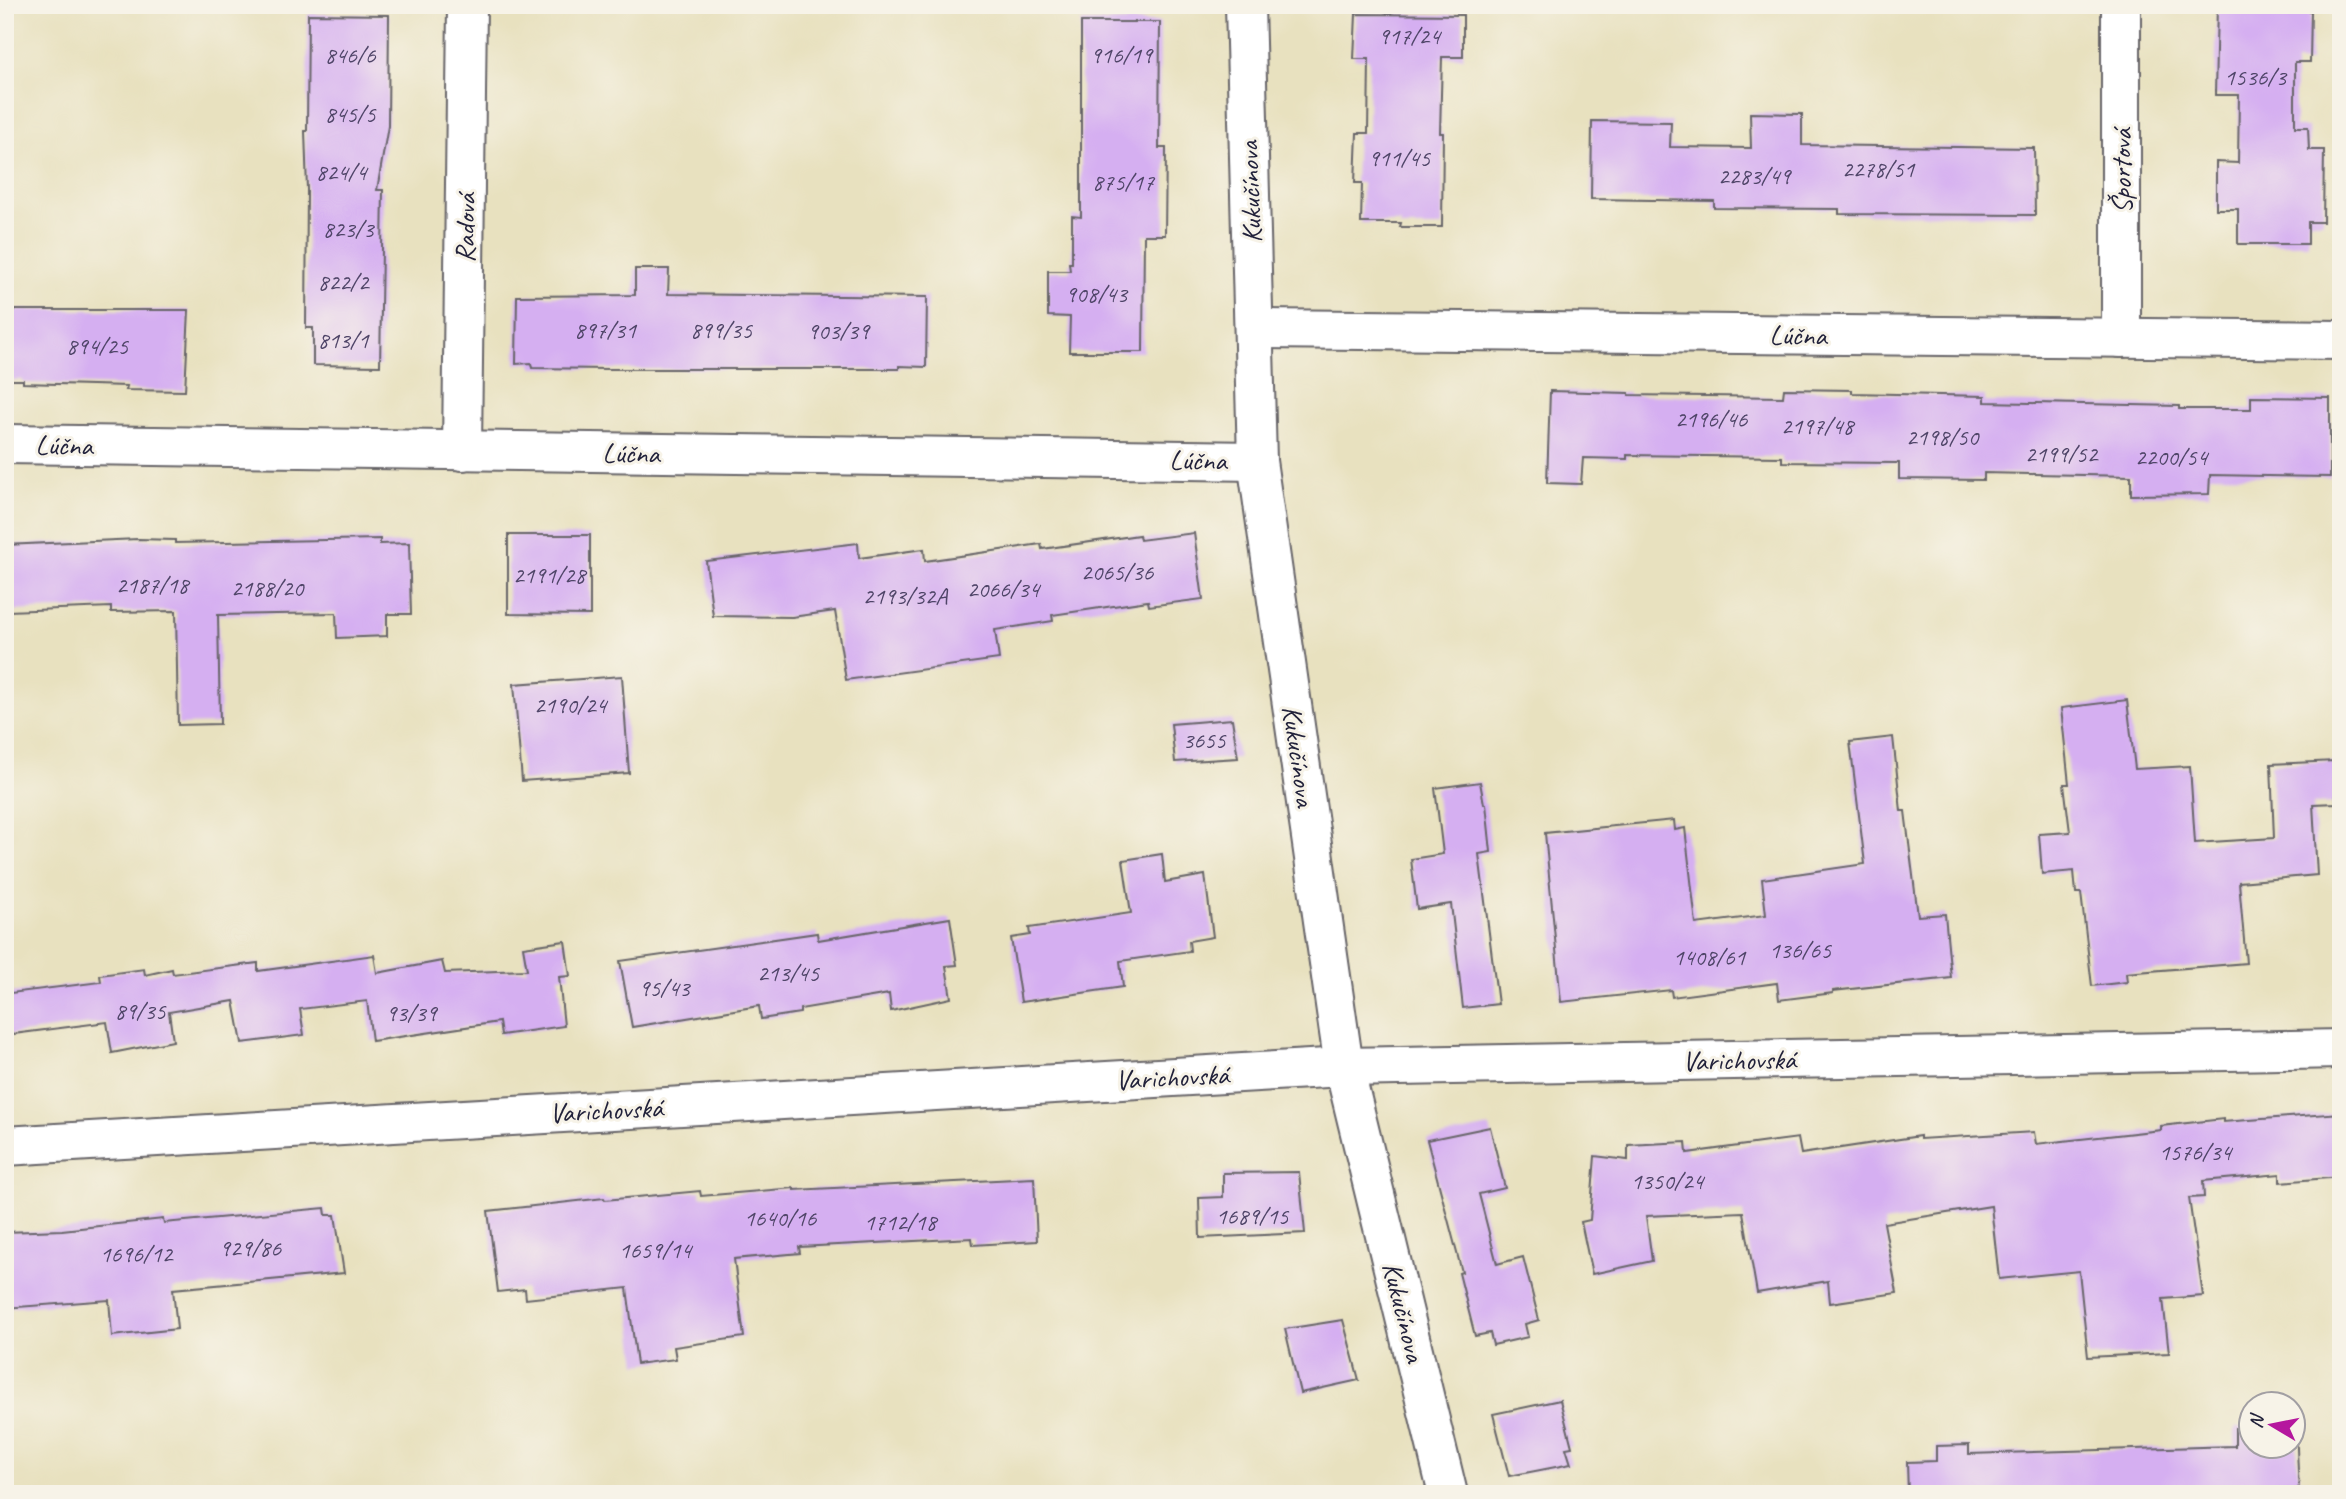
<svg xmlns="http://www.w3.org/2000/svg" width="2346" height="1499" font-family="Caveat,sans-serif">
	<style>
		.building { fill: #d5aff1 }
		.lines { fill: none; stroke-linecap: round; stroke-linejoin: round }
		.minor-casing { stroke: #676569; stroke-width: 42 }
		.minor { stroke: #fff; stroke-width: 38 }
		.labels { text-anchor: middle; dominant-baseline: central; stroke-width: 6; stroke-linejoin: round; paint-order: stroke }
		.number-label { font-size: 24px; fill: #4f4568 }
		.street-label { font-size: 28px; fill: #22223b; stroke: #f7f3e8 }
	</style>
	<rect width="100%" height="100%" fill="#f7f3e8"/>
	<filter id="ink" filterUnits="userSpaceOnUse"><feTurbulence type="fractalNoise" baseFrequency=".0143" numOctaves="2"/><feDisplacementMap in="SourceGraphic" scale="14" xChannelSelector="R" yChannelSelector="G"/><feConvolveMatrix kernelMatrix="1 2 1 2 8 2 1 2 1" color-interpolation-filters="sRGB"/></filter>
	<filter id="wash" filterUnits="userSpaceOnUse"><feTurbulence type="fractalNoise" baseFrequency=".00686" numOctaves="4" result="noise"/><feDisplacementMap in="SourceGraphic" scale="28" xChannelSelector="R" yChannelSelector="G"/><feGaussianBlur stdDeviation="1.57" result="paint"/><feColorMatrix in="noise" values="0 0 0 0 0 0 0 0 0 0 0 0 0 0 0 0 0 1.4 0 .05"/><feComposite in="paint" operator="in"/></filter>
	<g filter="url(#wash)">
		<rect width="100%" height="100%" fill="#e8e1bf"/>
		<g id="blocks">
			<!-- building -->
			<g class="building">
				<polygon points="2217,5 2297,5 2297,11 2311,11 2310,62 2295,62 2295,127 2308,127 2309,150 2324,150 2323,222 2308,222 2308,244 2238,244 2238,209 2216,209 2216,162 2238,163 2239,95 2215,95"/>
				<polygon points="308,14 389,15 388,126 377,190 383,190 380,366 313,365 313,328 306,328 307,190 305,131 307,131"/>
				<polygon points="1356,14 1463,15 1463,57 1442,57 1440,133 1443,133 1442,227 1400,227 1401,223 1361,223 1362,183 1355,183 1357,133 1368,133 1369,59 1354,59"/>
				<polygon points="1081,22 1160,22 1159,148 1166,148 1165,235 1144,235 1143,352 1069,352 1070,317 1048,316 1048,271 1070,271 1069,263 1072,263 1072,216 1081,217"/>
				<polygon points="1750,113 1802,114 1802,145 2034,148 2035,215 1839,214 1839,209 1714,208 1714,201 1591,199 1592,121 1671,122 1670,147 1751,148"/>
				<polygon points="635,269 669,269 668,294 927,297 926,367 899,366 899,369 608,369 532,368 531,363 516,364 517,296 635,295"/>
				<polygon points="5,310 189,310 185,391 126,390 127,386 23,383 23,380 5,380"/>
				<polygon points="1784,389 1852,390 1852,393 1985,396 1985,402 2179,406 2179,409 2251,409 2251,397 2330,398 2330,477 2210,475 2209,494 2131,495 2131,476 1984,473 1984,480 1899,479 1899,463 1782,462 1782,457 1627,455 1627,459 1583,458 1581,484 1547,483 1550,391 1629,393 1629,395 1783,397"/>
				<polygon points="1194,533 1203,599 1149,606 1148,601 1052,615 1053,621 995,630 999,659 846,680 835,611 792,617 713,616 706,561 858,543 859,558 924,549 925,561 1041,544 1042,549 1139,535 1140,540"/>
				<polygon points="508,535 590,535 590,615 508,614"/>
				<polygon points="138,539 175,540 175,543 380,539 380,544 409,543 411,614 387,614 387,636 337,638 336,613 218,615 220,724 178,725 176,611 111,612 111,607 8,611 5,545"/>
				<polygon points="622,676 629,773 522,781 514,684"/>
				<polygon points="2127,700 2135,769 2190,766 2195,843 2274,838 2271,764 2335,761 2336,803 2313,804 2317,875 2239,882 2246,963 2126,973 2127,982 2092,986 2081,893 2076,893 2074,871 2042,874 2039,834 2070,832 2064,784 2069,784 2061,708"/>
				<polygon points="1232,719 1238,758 1175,762 1171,724"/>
				<polygon points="1893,737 1901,811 1905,811 1918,916 1945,914 1951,978 1833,991 1833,993 1779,1000 1777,983 1672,997 1671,990 1561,1002 1545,833 1674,820 1675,830 1685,828 1696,924 1766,915 1762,879 1865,864 1850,742"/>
				<polygon points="1480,782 1484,804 1486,804 1491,852 1479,854 1498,1004 1463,1008 1451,904 1417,909 1411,859 1443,854 1435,788"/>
				<polygon points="1162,854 1165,882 1205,875 1213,937 1189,941 1190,951 1120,961 1123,987 1021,1002 1011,938 1030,935 1029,928 1131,913 1123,860"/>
				<polygon points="950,918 957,965 946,966 951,998 891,1011 889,994 800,1009 800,1013 761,1019 759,1006 632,1027 620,961 817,933 818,940"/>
				<polygon points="565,941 570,976 559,977 564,1026 501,1035 499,1022 372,1041 367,1001 300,1009 304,1035 242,1043 234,1001 169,1012 173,1041 112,1053 107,1022 5,1035 5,999 11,998 10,993 101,982 100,975 144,969 145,975 172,969 173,974 258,963 258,971 374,955 377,973 442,961 445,973 527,970 523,947"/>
				<polygon points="2341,1113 2341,1177 2280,1182 2280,1174 2203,1181 2204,1197 2189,1198 2203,1296 2163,1299 2169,1353 2088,1357 2079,1271 1999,1279 1991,1206 1884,1223 1897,1293 1830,1303 1828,1281 1757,1293 1743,1212 1646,1216 1652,1261 1592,1274 1581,1222 1590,1220 1595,1156 1628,1160 1628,1145 1686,1142 1687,1153 1798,1138 1801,1154 1920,1136 1920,1139 2034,1132 2036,1144 2161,1130 2161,1126 2223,1119 2223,1122"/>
				<polygon points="1490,1127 1505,1188 1479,1194 1497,1264 1523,1257 1539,1320 1525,1324 1528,1337 1493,1345 1490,1333 1475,1336 1459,1273 1462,1272 1427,1140"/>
				<polygon points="1299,1172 1305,1233 1200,1238 1199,1198 1223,1197 1223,1173"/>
				<polygon points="1034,1178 1037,1241 973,1245 972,1238 799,1247 800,1253 734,1259 744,1337 674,1347 676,1359 637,1364 627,1288 526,1299 525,1289 498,1292 488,1211 604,1198 605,1200 700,1191 701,1196 794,1188 794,1190"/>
				<polygon points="325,1208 326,1215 335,1215 344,1273 173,1289 177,1329 112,1336 109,1300 5,1308 5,1232 62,1230 163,1219 164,1223"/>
				<polygon points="1343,1320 1359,1380 1300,1393 1285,1329"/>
				<polygon points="1560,1400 1572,1447 1566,1448 1571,1464 1509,1476 1493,1414"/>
				<polygon points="2293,1426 2296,1426 2299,1494 1908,1494 1907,1462 1936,1461 1936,1446 1969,1445 1969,1454 2235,1446 2235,1428 2251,1428 2251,1446 2293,1446"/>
			</g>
		</g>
	</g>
	<g filter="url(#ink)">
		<use href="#blocks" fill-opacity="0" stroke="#676569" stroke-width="2"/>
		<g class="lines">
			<defs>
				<g id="minor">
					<polyline points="1245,5 1257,461 1344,1067 1448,1494"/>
					<polyline points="2121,5 2121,338"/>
					<polyline points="1255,329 2341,340"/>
					<polyline points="5,444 1257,461"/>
					<polyline points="462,451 467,5"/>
					<polyline points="5,1146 1344,1067 2341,1049"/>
				</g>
			</defs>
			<!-- minor casing -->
			<use href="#minor" class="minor-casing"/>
			<!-- minor -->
			<use href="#minor" class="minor"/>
		</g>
	</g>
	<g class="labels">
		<!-- number labels -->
		<g class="number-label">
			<text x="1409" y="36">917/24</text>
			<text x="350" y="55">846/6</text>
			<text x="1121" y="55">916/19</text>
			<text x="2255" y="77">1536/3</text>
			<text x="350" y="114">845/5</text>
			<text x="1399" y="158">911/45</text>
			<text x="1878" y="169">2278/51</text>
			<text x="341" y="172">824/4</text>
			<text x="1754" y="176">2283/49</text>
			<text x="1123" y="182">875/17</text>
			<text x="348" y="229">823/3</text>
			<text x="343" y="282">822/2</text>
			<text x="1096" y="294">908/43</text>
			<text x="605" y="330">897/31</text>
			<text x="721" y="330">899/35</text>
			<text x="838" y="331">903/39</text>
			<text x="343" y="340">813/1</text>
			<text x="97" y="346">894/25</text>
			<text x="1711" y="419">2196/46</text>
			<text x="1817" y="426">2197/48</text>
			<text x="1942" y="437">2198/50</text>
			<text x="2061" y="454">2199/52</text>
			<text x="2171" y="457">2200/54</text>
			<text x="1117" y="572">2065/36</text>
			<text x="549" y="575">2191/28</text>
			<text x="152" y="585">2187/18</text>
			<text x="267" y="588">2188/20</text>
			<text x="1003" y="589">2066/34</text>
			<text x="905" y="596">2193/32A</text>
			<text x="570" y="705">2190/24</text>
			<text x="1204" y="740">3655</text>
			<text x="1800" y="950">136/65</text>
			<text x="1709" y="957">1408/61</text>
			<text x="788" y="973">213/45</text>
			<text x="664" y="988">95/43</text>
			<text x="140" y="1011">89/35</text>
			<text x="411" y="1013">93/39</text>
			<text x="2195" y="1152">1576/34</text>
			<text x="1667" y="1181">1350/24</text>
			<text x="1252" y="1216">1689/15</text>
			<text x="780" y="1218">1640/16</text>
			<text x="900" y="1222">1712/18</text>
			<text x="250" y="1248">929/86</text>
			<text x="655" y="1250">1659/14</text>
			<text x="136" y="1254">1696/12</text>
		</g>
		<!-- street labels -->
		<g class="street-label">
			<text transform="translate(2121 171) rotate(-90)">Športová</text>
			<text transform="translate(1250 192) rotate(-92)">Kukučínova</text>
			<text transform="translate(465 228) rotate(-89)">Radová</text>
			<text transform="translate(1798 335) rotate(1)">Lúčna</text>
			<text transform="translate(64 445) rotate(1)">Lúčna</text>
			<text transform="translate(631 453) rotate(1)">Lúčna</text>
			<text transform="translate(1198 460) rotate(1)">Lúčna</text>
			<text transform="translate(1299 756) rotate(82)">Kukučínova</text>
			<text transform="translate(1739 1060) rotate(-1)">Varichovská</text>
			<text transform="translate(1172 1077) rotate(-3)">Varichovská</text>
			<text transform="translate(606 1110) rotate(-3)">Varichovská</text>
			<text transform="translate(1404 1312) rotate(76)">Kukučínova</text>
		</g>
	</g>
	<!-- margin -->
	<rect width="2346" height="1499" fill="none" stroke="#f7f3e8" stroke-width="28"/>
	<!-- north arrow -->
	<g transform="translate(2272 1425) rotate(280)"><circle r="33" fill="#f7f3e8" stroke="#a29fa3" stroke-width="2"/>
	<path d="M0-5L12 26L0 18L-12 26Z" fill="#b5179e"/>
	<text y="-10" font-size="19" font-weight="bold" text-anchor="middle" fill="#22223b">N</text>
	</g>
</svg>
